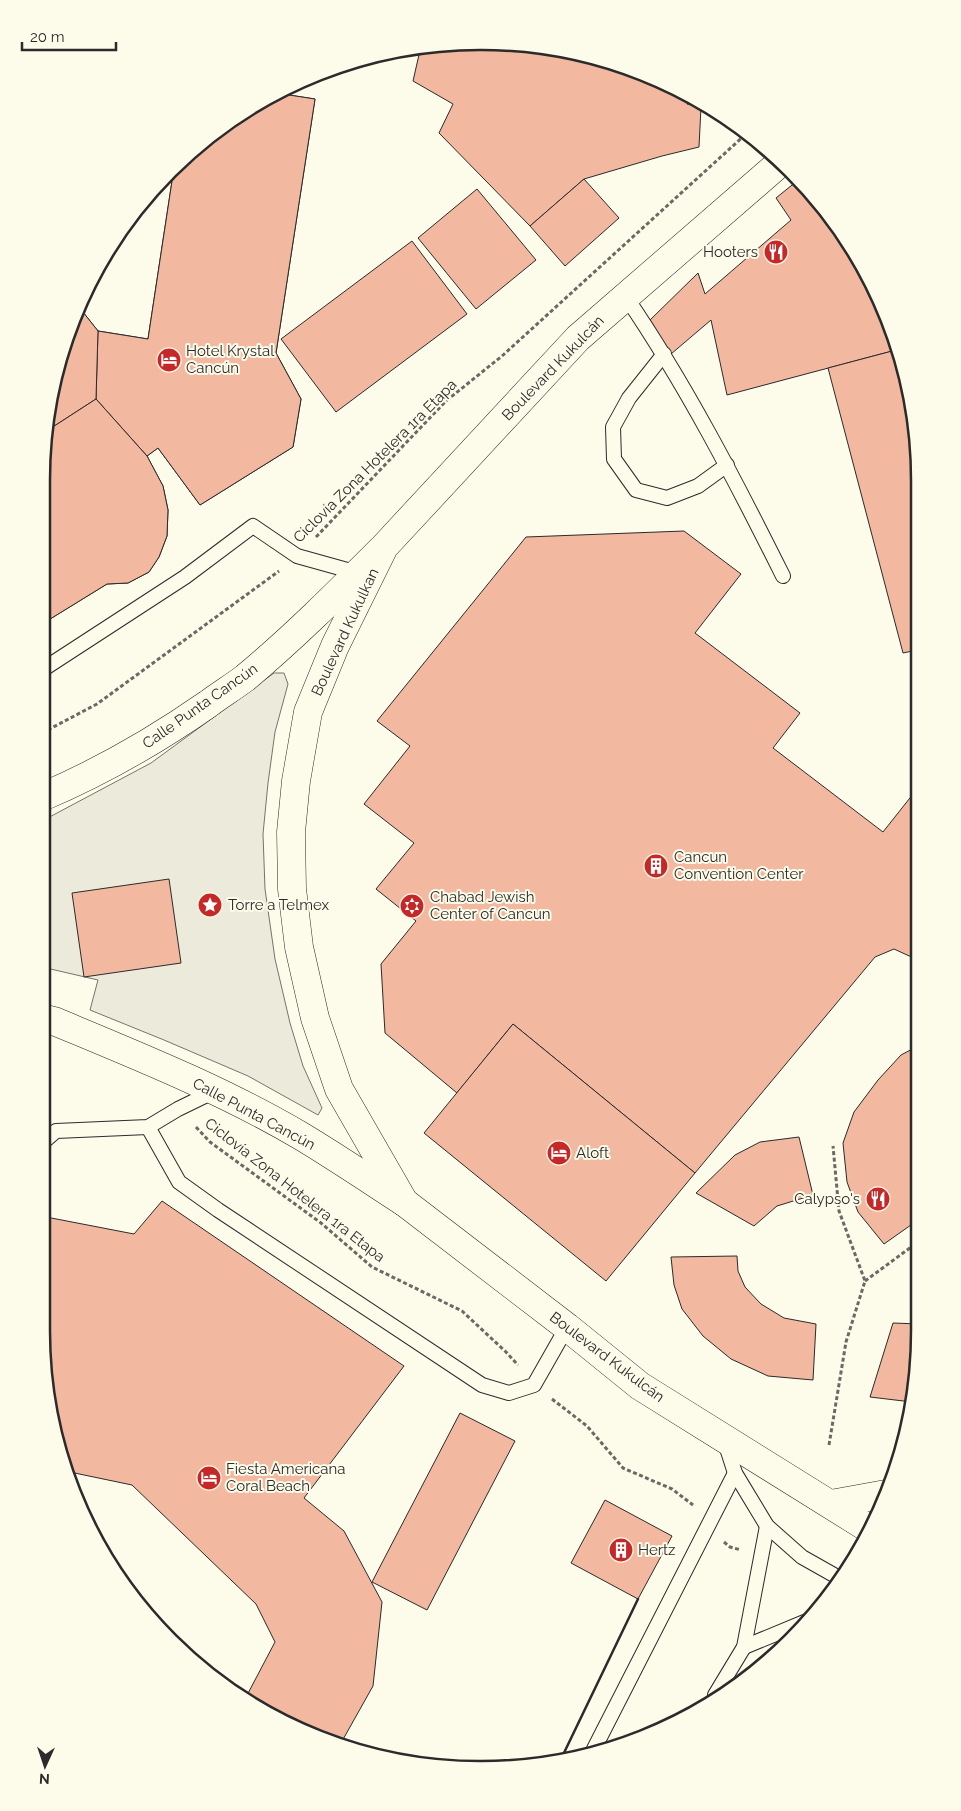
<svg xmlns="http://www.w3.org/2000/svg" width="961" height="1811" font-family="Raleway,sans-serif">
	<style>
		.green { fill: #ecebdb; stroke: #74746e }
		.building { fill: #f2b8a0; stroke: #2b2b2b }
		.lines { fill: none; stroke-linecap: round; stroke-linejoin: round }
		.lane-casing { stroke: #2b2b2b; stroke-width: 16 }
		.secondary-casing { stroke: #2b2b2b; stroke-width: 29 }
		.primary-casing { stroke: #2b2b2b; stroke-width: 29 }
		.path { stroke: #6a6964; stroke-width: 3; stroke-dasharray: 4 2.5; stroke-linecap: butt }
		.lane { stroke: #fdfbea; stroke-width: 14 }
		.secondary { stroke: #fdfbea; stroke-width: 28 }
		.primary { stroke: #fdfbea; stroke-width: 28 }
		.wall { stroke: #2b2b2b; stroke-width: 2.5 }
		.labels { text-anchor: middle; dominant-baseline: central; stroke-width: 4; stroke-linejoin: round; paint-order: stroke }
		.poi-label { font-size: 15px; fill: #2b2b2b; stroke: #fdfbea; text-anchor: start }
		.street-label { font-size: 15px; fill: #2b2b2b; stroke: #fdfbea }
		.rim { fill: none; stroke: #2b2b2b; stroke-width: 2.5 }
	</style>
	<rect width="100%" height="100%" fill="#fdfbea"/>
	<!-- green -->
	<polygon class="green" points="274,673 284,673 288,684 275,732 268,783 263,834 265,889 275,959 290,1023 303,1066 322,1108 318,1115 248,1076 164,1040 90,1010 98,980 42,967 42,821 151,763"/>
	<!-- building -->
	<g class="building">
		<polygon points="510,42 594,56 675,87 690,97 687,104 701,107 699,147 662,156 584,179 530,226 439,133 453,104 413,81 421,46"/>
		<polygon points="276,93 315,99 276,353 301,399 293,447 200,505 158,448 147,456 163,486 168,510 167,536 159,557 149,572 128,583 107,584 42,624 42,452 56,367 79,307 98,331 148,339 174,168 191,150 261,100"/>
		<polygon points="276,93 315,99 276,353 301,399 293,447 200,505 158,448 147,456 96,399 98,331 148,339 174,168 191,150 261,100"/>
		<polygon points="584,179 619,218 565,266 530,226"/>
		<polygon points="797,181 846,236 886,313 896,350 727,395 711,320 671,354 650,320 698,273 705,294 791,220 776,198"/>
		<polygon points="477,189 536,260 476,309 418,238"/>
		<polygon points="412,241 467,314 336,412 281,339"/>
		<polygon points="79,307 98,331 96,399 45,432 56,367"/>
		<polygon points="896,350 916,423 917,650 903,653 828,368"/>
		<polygon points="96,399 147,456 163,486 168,510 167,536 159,557 149,572 128,583 107,584 42,624 42,452 45,432"/>
		<polygon points="684,531 741,574 695,633 800,713 773,748 883,832 917,789 918,960 894,949 875,957 695,1173 513,1024 457,1093 385,1033 381,964 416,921 376,889 414,843 364,804 410,746 377,721 526,537"/>
		<polygon points="169,879 181,963 84,977 72,893"/>
		<polygon points="513,1024 695,1173 606,1281 424,1133"/>
		<polygon points="918,1046 918,1142 916,1152 916,1173 918,1180 918,1220 884,1244 858,1212 847,1182 843,1143 854,1112 878,1080 901,1055"/>
		<polygon points="799,1137 813,1195 777,1206 754,1226 696,1193 735,1155 760,1142"/>
		<polygon points="162,1201 404,1366 304,1498 344,1531 382,1602 373,1686 341,1743 245,1699 275,1642 256,1604 132,1485 65,1471 41,1330 41,1216 134,1234"/>
		<polygon points="737,1256 738,1271 745,1287 761,1304 784,1318 816,1324 813,1380 768,1376 731,1359 703,1336 682,1309 674,1285 671,1257"/>
		<polygon points="893,1323 919,1324 919,1359 912,1402 870,1397"/>
		<polygon points="460,1413 515,1441 427,1610 372,1582"/>
		<polygon points="605,1500 672,1536 638,1599 571,1563"/>
	</g>
	<g class="lines">
		<defs>
			<g id="lane">
				<path d="M626 297C686 385 735 480 783 576"/>
				<polyline points="664,354 629,398 613,427 614,459 636,490 667,498 698,486 727,465"/>
				<polyline points="42,670 185,577 253,526 297,556 358,573"/>
				<polyline points="148,1127 179,1182 218,1210 482,1385 509,1393 534,1385 567,1327"/>
				<polyline points="41,1144 56,1131 148,1127 178,1109 215,1091"/>
				<polyline points="725,1442 735,1473 767,1526 802,1557 841,1579"/>
				<polyline points="744,1647 807,1621"/>
				<polyline points="715,1695 744,1647 767,1526"/>
				<polyline points="594,1749 735,1473"/>
			</g>
			<g id="secondary">
				<path d="M42 797C101 772 155 741 208 704 220 695 233 687 245 678 293 638 337 594 381 550"/>
				<path d="M42 1018 54 1021C138 1056 223 1090 301 1136 336 1157 370 1180 404 1202"/>
			</g>
			<g id="primary">
				<polyline points="781,162 578,338 384,547 335,646 308,712 296,781 291,832 292,889 299,947 315,1018 339,1089 404,1202 567,1327 640,1386 871,1530"/>
				<polyline points="831,1504 886,1494"/>
			</g>
		</defs>
		<!-- lane casing -->
		<use href="#lane" class="lane-casing"/>
		<!-- secondary casing -->
		<use href="#secondary" class="secondary-casing"/>
		<!-- primary casing -->
		<use href="#primary" class="primary-casing"/>
		<!-- path -->
		<g class="path">
			<polyline points="316,537 446,401 502,356 746,134"/>
			<polyline points="42,733 97,704 279,571"/>
			<polyline points="42,929 49,988"/>
			<polyline points="196,1127 210,1142 321,1223 372,1267 462,1311 506,1352 518,1365"/>
			<polyline points="865,1281 918,1242"/>
			<polyline points="552,1399 587,1426 623,1468 672,1489 693,1505"/>
			<polyline points="829,1445 846,1342 865,1281 839,1211 833,1146"/>
			<polyline points="724,1542 730,1547 741,1550"/>
		</g>
		<!-- lane -->
		<use href="#lane" class="lane"/>
		<!-- secondary -->
		<use href="#secondary" class="secondary"/>
		<!-- primary -->
		<use href="#primary" class="primary"/>
		<!-- wall -->
		<polyline class="wall" points="562,1757 638,1599"/>
	</g>
	<!-- icons -->
	<defs>
		<symbol id="restaurant-disc" viewBox="-11 -11 22 22"><circle r="9.5" fill="#c62828" stroke="#fdfbea"/><path d="M-5-6h1v4h1v-4h1v4h1v-4h1v5L-1.5 .5V6h-2V.5L-5-1ZM5-6V6H3V1.5H1.5Q1.5-4 5-6Z" fill="#fff"/></symbol>
		<symbol id="hotel-disc" viewBox="-11 -11 22 22"><circle r="9.5" fill="#c62828" stroke="#fdfbea"/><path d="M-6-4.5h1.5V1H6V5H4.5V3h-9V5H-6ZM-4 0a1.8 1.8 0 1 1 3.6 0ZM.5 0V-2.5h3Q6-2.5 6 0Z" fill="#fff"/></symbol>
		<symbol id="building-disc" viewBox="-11 -11 22 22"><circle r="9.5" fill="#c62828" stroke="#fdfbea"/><path d="M-4-6H4V6H1V3H-1V6H-4ZM-2.5-4.3h1.7v1.8h-1.7ZM.8-4.3h1.7v1.8H.8ZM-2.5-1h1.7V.8h-1.7ZM.8-1h1.7V.8H.8Z" fill="#fff"/></symbol>
		<symbol id="sight-disc" viewBox="-11 -11 22 22"><circle r="9.5" fill="#c62828" stroke="#fdfbea"/><path d="M0-6L1.8-2.2L6-1.7L2.9 1.2L3.7 5.4L0 3.3L-3.7 5.4L-2.9 1.2L-6-1.7L-1.8-2.2Z" fill="#fff"/></symbol>
		<symbol id="synagogue-disc" viewBox="-11 -11 22 22"><circle r="9.5" fill="#c62828" stroke="#fdfbea"/><path d="M0-6.5L5.6 3.2H-5.6ZM0 6.5L5.6-3.2H-5.6Z" fill="#fff"/></symbol>
	</defs>
	<g fill-rule="evenodd">
		<use href="#restaurant-disc" x="762" y="238" width="28" height="28"/>
		<use href="#hotel-disc" x="155" y="346" width="28" height="28"/>
		<use href="#building-disc" x="642" y="852" width="28" height="28"/>
		<use href="#sight-disc" x="196" y="891" width="28" height="28"/>
		<use href="#synagogue-disc" x="398" y="892" width="28" height="28"/>
		<use href="#hotel-disc" x="545" y="1139" width="28" height="28"/>
		<use href="#restaurant-disc" x="864" y="1185" width="28" height="28"/>
		<use href="#hotel-disc" x="195" y="1464" width="28" height="28"/>
		<use href="#building-disc" x="607" y="1536" width="28" height="28"/>
	</g>
	<g class="labels">
		<!-- poi labels -->
		<g class="poi-label">
			<text x="758" y="252" text-anchor="end">Hooters</text>
			<text x="186" y="351">Hotel Krystal<tspan x="186" dy="17">Cancún</tspan></text>
			<text x="674" y="857">Cancun<tspan x="674" dy="17">Convention Center</tspan></text>
			<text x="430" y="897">Chabad Jewish<tspan x="430" dy="17">Center of Cancun</tspan></text>
			<text x="228" y="905">Torre a Telmex</text>
			<text x="576" y="1153">Aloft</text>
			<text x="860" y="1199" text-anchor="end">Calypso's</text>
			<text x="226" y="1469">Fiesta Americana<tspan x="226" dy="17">Coral Beach</tspan></text>
			<text x="638" y="1550">Hertz</text>
		</g>
		<!-- street labels -->
		<g class="street-label">
			<text transform="translate(553 368) rotate(-46)">Boulevard Kukulcán</text>
			<text transform="translate(375 461) rotate(-45)">Ciclovía Zona Hotelera 1ra Etapa</text>
			<text transform="translate(345 632) rotate(-65)">Boulevard Kukulkan</text>
			<text transform="translate(200 706) rotate(-35)">Calle Punta Cancún</text>
			<text transform="translate(254 1114) rotate(28)">Calle Punta Cancún</text>
			<text transform="translate(295 1190) rotate(38)">Ciclovía Zona Hotelera 1ra Etapa</text>
			<text transform="translate(607 1357) rotate(37)">Boulevard Kukulcán</text>
		</g>
	</g>
	<!-- crop -->
	<path d="M0 0H961V1811H0ZM480 50H481A430 430 0 0 1 911 480V1331A430 430 0 0 1 481 1761H480A430 430 0 0 1 50 1331V480A430 430 0 0 1 480 50Z" fill="#fdfbea" fill-rule="evenodd"/>
	<path class="rim" d="M480 50H481A430 430 0 0 1 911 480V1331A430 430 0 0 1 481 1761H480A430 430 0 0 1 50 1331V480A430 430 0 0 1 480 50Z"/>
	<!-- north arrow -->
	<g transform="translate(45 1766) rotate(183)" stroke="#fdfbea" stroke-width="4" paint-order="stroke">
	<path d="M0-4L9 19L0 12L-9 19Z" fill="#2b2b2b"/>
	<text y="-8" font-size="14" font-weight="bold" text-anchor="middle" fill="#2b2b2b">N</text>
	</g>
	<!-- scale -->
	<path d="M22 42v8h94v-8" fill="none" stroke="#2b2b2b" stroke-width="2.5"/>
	<text x="30" y="42" font-size="15" fill="#2b2b2b" stroke="#fdfbea" stroke-width="4" paint-order="stroke">20 m</text>
</svg>
